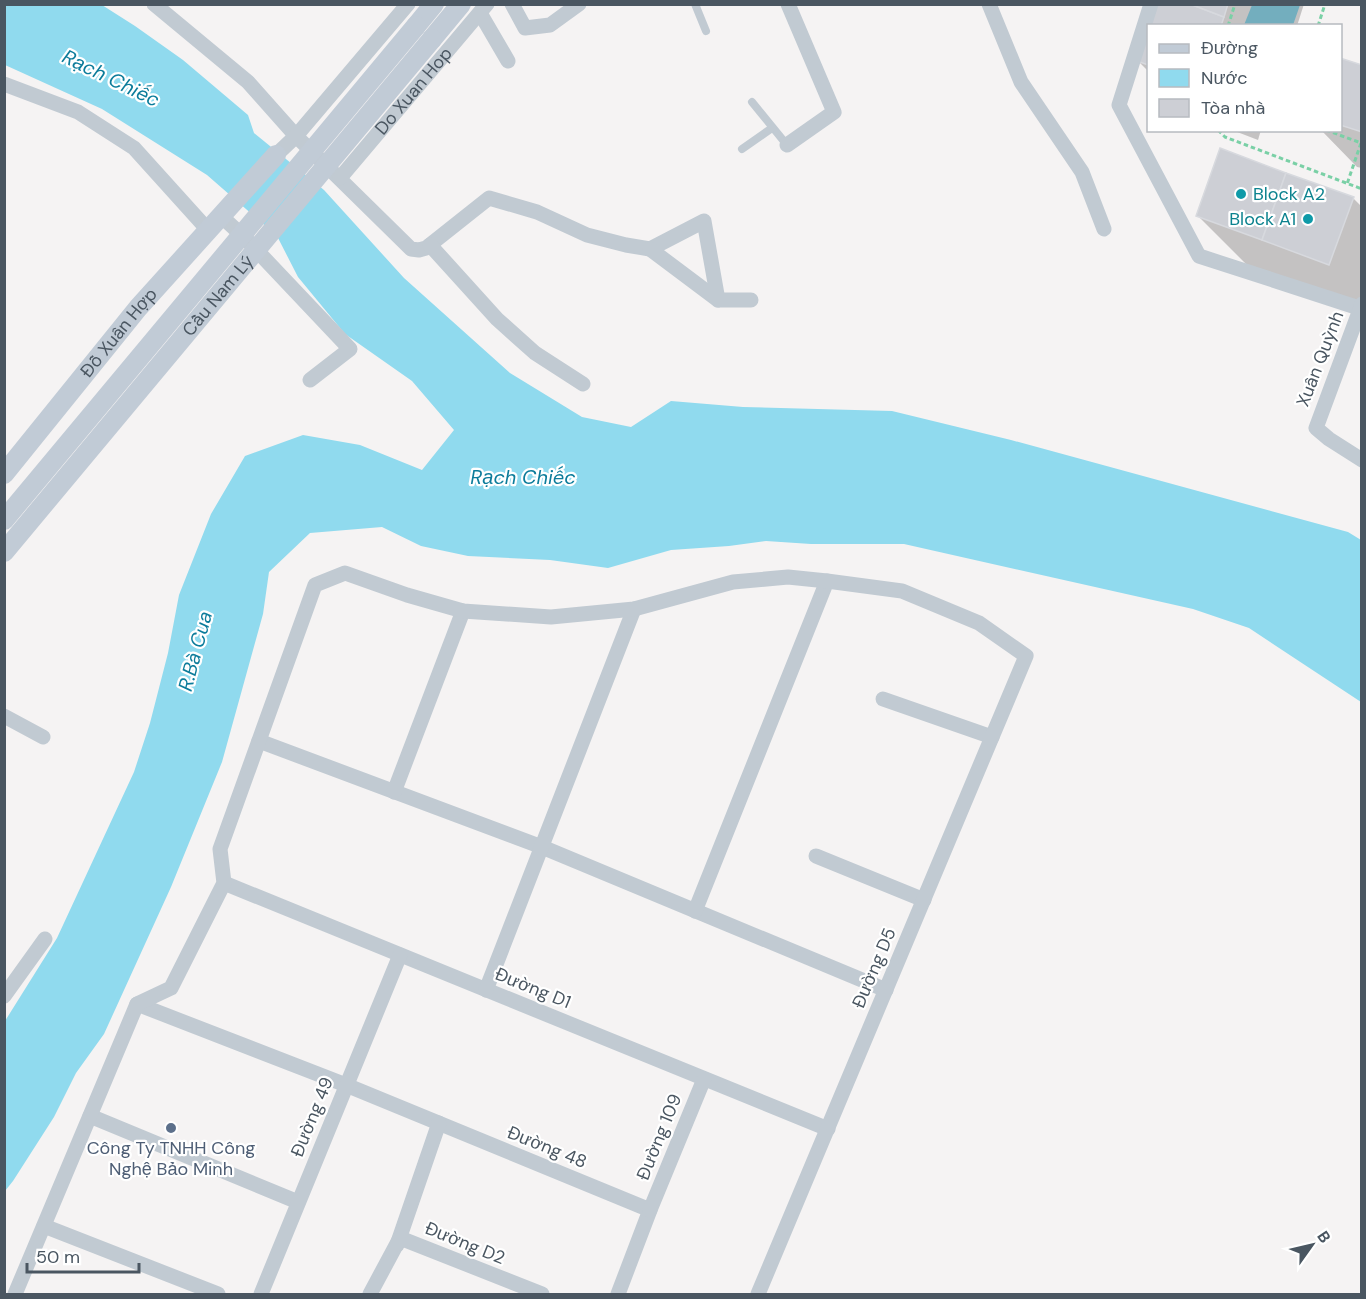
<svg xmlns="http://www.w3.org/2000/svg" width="1366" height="1299" font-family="'DM Sans',sans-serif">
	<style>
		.water { fill: #90daee }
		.shadow { fill: #0003 }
		.building { fill: #cdcfd5; stroke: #d7d9de; stroke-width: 1.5 }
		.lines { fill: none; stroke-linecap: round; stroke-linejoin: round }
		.path { stroke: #7ad0a6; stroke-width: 3; stroke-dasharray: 4.5 3; stroke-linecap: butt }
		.lane { stroke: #c1cad2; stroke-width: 8 }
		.street { stroke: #c1cad2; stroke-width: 15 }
		.secondary { stroke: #c1cbd6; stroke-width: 20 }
		.secondary-bridge { stroke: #c1cbd6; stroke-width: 20 }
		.culture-dot { fill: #0f9aa8; stroke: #fff; stroke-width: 2 }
		.service-dot { fill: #5c6f8a; stroke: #fff; stroke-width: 2 }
		.labels { text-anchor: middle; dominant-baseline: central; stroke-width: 4.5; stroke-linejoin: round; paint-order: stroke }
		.street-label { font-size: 18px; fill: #4a5661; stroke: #fff }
		.culture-label { font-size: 18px; fill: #0d838f; stroke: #fff; text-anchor: start }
		.service-label { font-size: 18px; fill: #4e5e75; stroke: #fff }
		.water-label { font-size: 20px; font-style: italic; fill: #0c7c9b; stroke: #fff }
	</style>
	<rect width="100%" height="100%" fill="#f5f3f3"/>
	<!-- water -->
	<g class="water">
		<polygon points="5,5 102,5 135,26 183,60 248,115 254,133 324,190 404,278 510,373 582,417 631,427 671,401 743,407 892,411 1011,440 1348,532 1361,540 1361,702 1249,628 1193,609 904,544 811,544 766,541 729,546 671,550 608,568 550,560 468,556 421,546 382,527 310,533 269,572 263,614 222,762 171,887 104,1034 76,1073 54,1117 13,1181 5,1191 5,1021 57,938 134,772 150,723 168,653 179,595 211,514 245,456 303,435 360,445 422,470 454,430 412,381 345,334 298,277 277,236 207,175 102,109 5,65"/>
		<polygon points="1252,5 1252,4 1300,5 1293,25 1244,25"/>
	</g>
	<!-- shadow -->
	<g class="shadow">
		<polygon points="1158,4 1304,4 1297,26 1151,26"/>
		<polygon points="1148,32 1148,71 1138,61"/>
		<polygon points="1340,60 1362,67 1362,168 1357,167 1321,130 1340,130"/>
		<polygon points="1232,130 1261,130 1258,140"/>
		<polygon points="1353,198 1362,207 1362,312 1254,272 1197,215"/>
	</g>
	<!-- building -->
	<g class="building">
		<polygon points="1156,4 1190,4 1224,17 1221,26 1149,26"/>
		<polygon points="1190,4 1228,4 1224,17"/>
		<polygon points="1148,27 1148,65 1137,61"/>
		<polygon points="1340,58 1362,65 1362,132 1340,125"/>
		<polygon points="1220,148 1286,173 1262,240 1196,216"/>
		<polygon points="1286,173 1354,197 1329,265 1262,240"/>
	</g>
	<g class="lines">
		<!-- path -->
		<g class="path">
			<polyline points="1228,26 1235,4"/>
			<polyline points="1318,26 1325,4"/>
			<polyline points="1218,130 1225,137 1362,189"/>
			<polyline points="1326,130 1361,143 1347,184"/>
		</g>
		<!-- lane -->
		<g class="lane">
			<polyline points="695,4 706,31"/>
			<polyline points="752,102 787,145"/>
			<polyline points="742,149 772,128"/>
		</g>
		<!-- street -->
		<g class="street">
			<polyline points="154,4 248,82 296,136 411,249 419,250 426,248 489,198 537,212 587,235 626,245 650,249 704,221 718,300"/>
			<polyline points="512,4 525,28 550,25 579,4"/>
			<polyline points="989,4 1021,82 1082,172 1104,229"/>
			<polyline points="1151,4 1119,105 1199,256 1362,309"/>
			<polyline points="480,13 508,61"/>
			<polyline points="4,84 78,112 134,148 208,230"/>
			<polyline points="787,145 834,112 788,4"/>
			<polyline points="276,155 296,136 408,4"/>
			<path id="s1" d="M340 178 487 4"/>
			<polyline points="221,216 246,239 350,349 310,380"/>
			<polyline points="430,245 497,319 535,353 583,384"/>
			<polyline points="650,249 718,300 751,300"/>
			<polyline points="1362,304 1316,428 1329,439 1362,460"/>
			<polyline points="883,699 992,737"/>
			<polyline points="4,716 43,737"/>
			<polyline points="259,741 542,847 886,990"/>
			<polyline points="394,792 463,611"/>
			<polyline points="816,856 924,900"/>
			<polyline points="224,883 828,1129"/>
			<polyline points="695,911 827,581"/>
			<polyline points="486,990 634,609"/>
			<polyline points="4,996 45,939"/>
			<polyline points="137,1004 346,1085 650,1210 618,1294"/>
			<polyline points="90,1116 298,1202"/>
			<polyline points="650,1210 704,1079"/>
			<polyline points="44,1226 218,1294"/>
			<polyline points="397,1245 439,1123"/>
			<polyline points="15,1294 137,1004 171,988 224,883 220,849 315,585 345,573 407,595 463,611 551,617 634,609 733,582 788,577 827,581 902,591 979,623 1026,656 758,1294"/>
			<polyline points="261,1294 400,955"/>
			<polyline points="370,1294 400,1238 542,1294"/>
		</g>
		<!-- secondary -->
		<g class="secondary">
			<polyline points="416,26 434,4"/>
			<polyline points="432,39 461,4"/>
			<path id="s2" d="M4 474 138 308 276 155"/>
		</g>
		<!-- secondary-bridge -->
		<g class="secondary-bridge">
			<polyline points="4,520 416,26"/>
			<path id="s3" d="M4 552 432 39"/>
		</g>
	</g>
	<!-- markers -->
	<g class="culture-dot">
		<circle cx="1241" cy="194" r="6"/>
		<circle cx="1308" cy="219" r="6"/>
	</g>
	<circle class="service-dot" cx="171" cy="1128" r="6"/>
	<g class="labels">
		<!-- street labels -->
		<g class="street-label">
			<text stroke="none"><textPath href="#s1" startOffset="114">Do Xuan Hop</textPath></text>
			<text stroke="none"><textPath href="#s3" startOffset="334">Cầu Nam Lý</textPath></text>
			<text stroke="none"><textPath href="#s2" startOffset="182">Đỗ Xuân Hợp</textPath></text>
			<text transform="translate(1320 359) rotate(-69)">Xuân Quỳnh</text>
			<text transform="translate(874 968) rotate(-67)">Đường D5</text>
			<text transform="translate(533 988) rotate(22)">Đường D1</text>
			<text transform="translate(312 1117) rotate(-68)">Đường 49</text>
			<text transform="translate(659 1137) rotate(-68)">Đường 109</text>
			<text transform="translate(547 1147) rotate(22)">Đường 48</text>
			<text transform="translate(465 1243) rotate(22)">Đường D2</text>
		</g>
		<!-- culture labels -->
		<g class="culture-label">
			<text x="1253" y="194">Block A2</text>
			<text x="1296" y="219" text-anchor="end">Block A1</text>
		</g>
		<!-- service labels -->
		<g class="service-label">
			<text x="171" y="1148">Công Ty TNHH Công<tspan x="171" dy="21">Nghệ Bảo Minh</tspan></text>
		</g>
		<!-- water labels -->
		<g class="water-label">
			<text transform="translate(111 78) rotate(26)">Rạch Chiếc</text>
			<text x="523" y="477">Rạch Chiếc</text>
			<text transform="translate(195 651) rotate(-75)">R.Bà Cua</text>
		</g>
	</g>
	<!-- border -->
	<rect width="1366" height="1299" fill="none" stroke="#4a5661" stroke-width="12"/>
	<!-- legend -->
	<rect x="1147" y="24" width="195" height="108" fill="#ffffff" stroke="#b7bbc0" stroke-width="1.5"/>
	<rect x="1159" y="44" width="30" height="9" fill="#c1cbd6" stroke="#b7bbc0" stroke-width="1.5"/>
	<text x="1201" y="54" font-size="18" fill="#4a5661">Đường</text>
	<rect x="1159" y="69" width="30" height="18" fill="#90daee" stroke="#b7bbc0" stroke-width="1.5"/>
	<text x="1201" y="84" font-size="18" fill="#4a5661">Nước</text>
	<rect x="1159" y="99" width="30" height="18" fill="#cdcfd5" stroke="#b7bbc0" stroke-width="1.5"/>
	<text x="1201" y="114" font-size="18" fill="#4a5661">Tòa nhà</text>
	<!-- north arrow -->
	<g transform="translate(1312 1245) rotate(56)" stroke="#ffffff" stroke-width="4.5" paint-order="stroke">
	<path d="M0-4.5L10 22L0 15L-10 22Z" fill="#4a5661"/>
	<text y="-9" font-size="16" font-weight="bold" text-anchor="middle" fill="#4a5661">B</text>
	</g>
	<!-- scale -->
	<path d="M27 1263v9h112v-9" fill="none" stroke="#4a5661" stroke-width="3"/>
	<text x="36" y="1263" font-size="18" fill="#4a5661" stroke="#ffffff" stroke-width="4.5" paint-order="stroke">50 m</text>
</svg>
